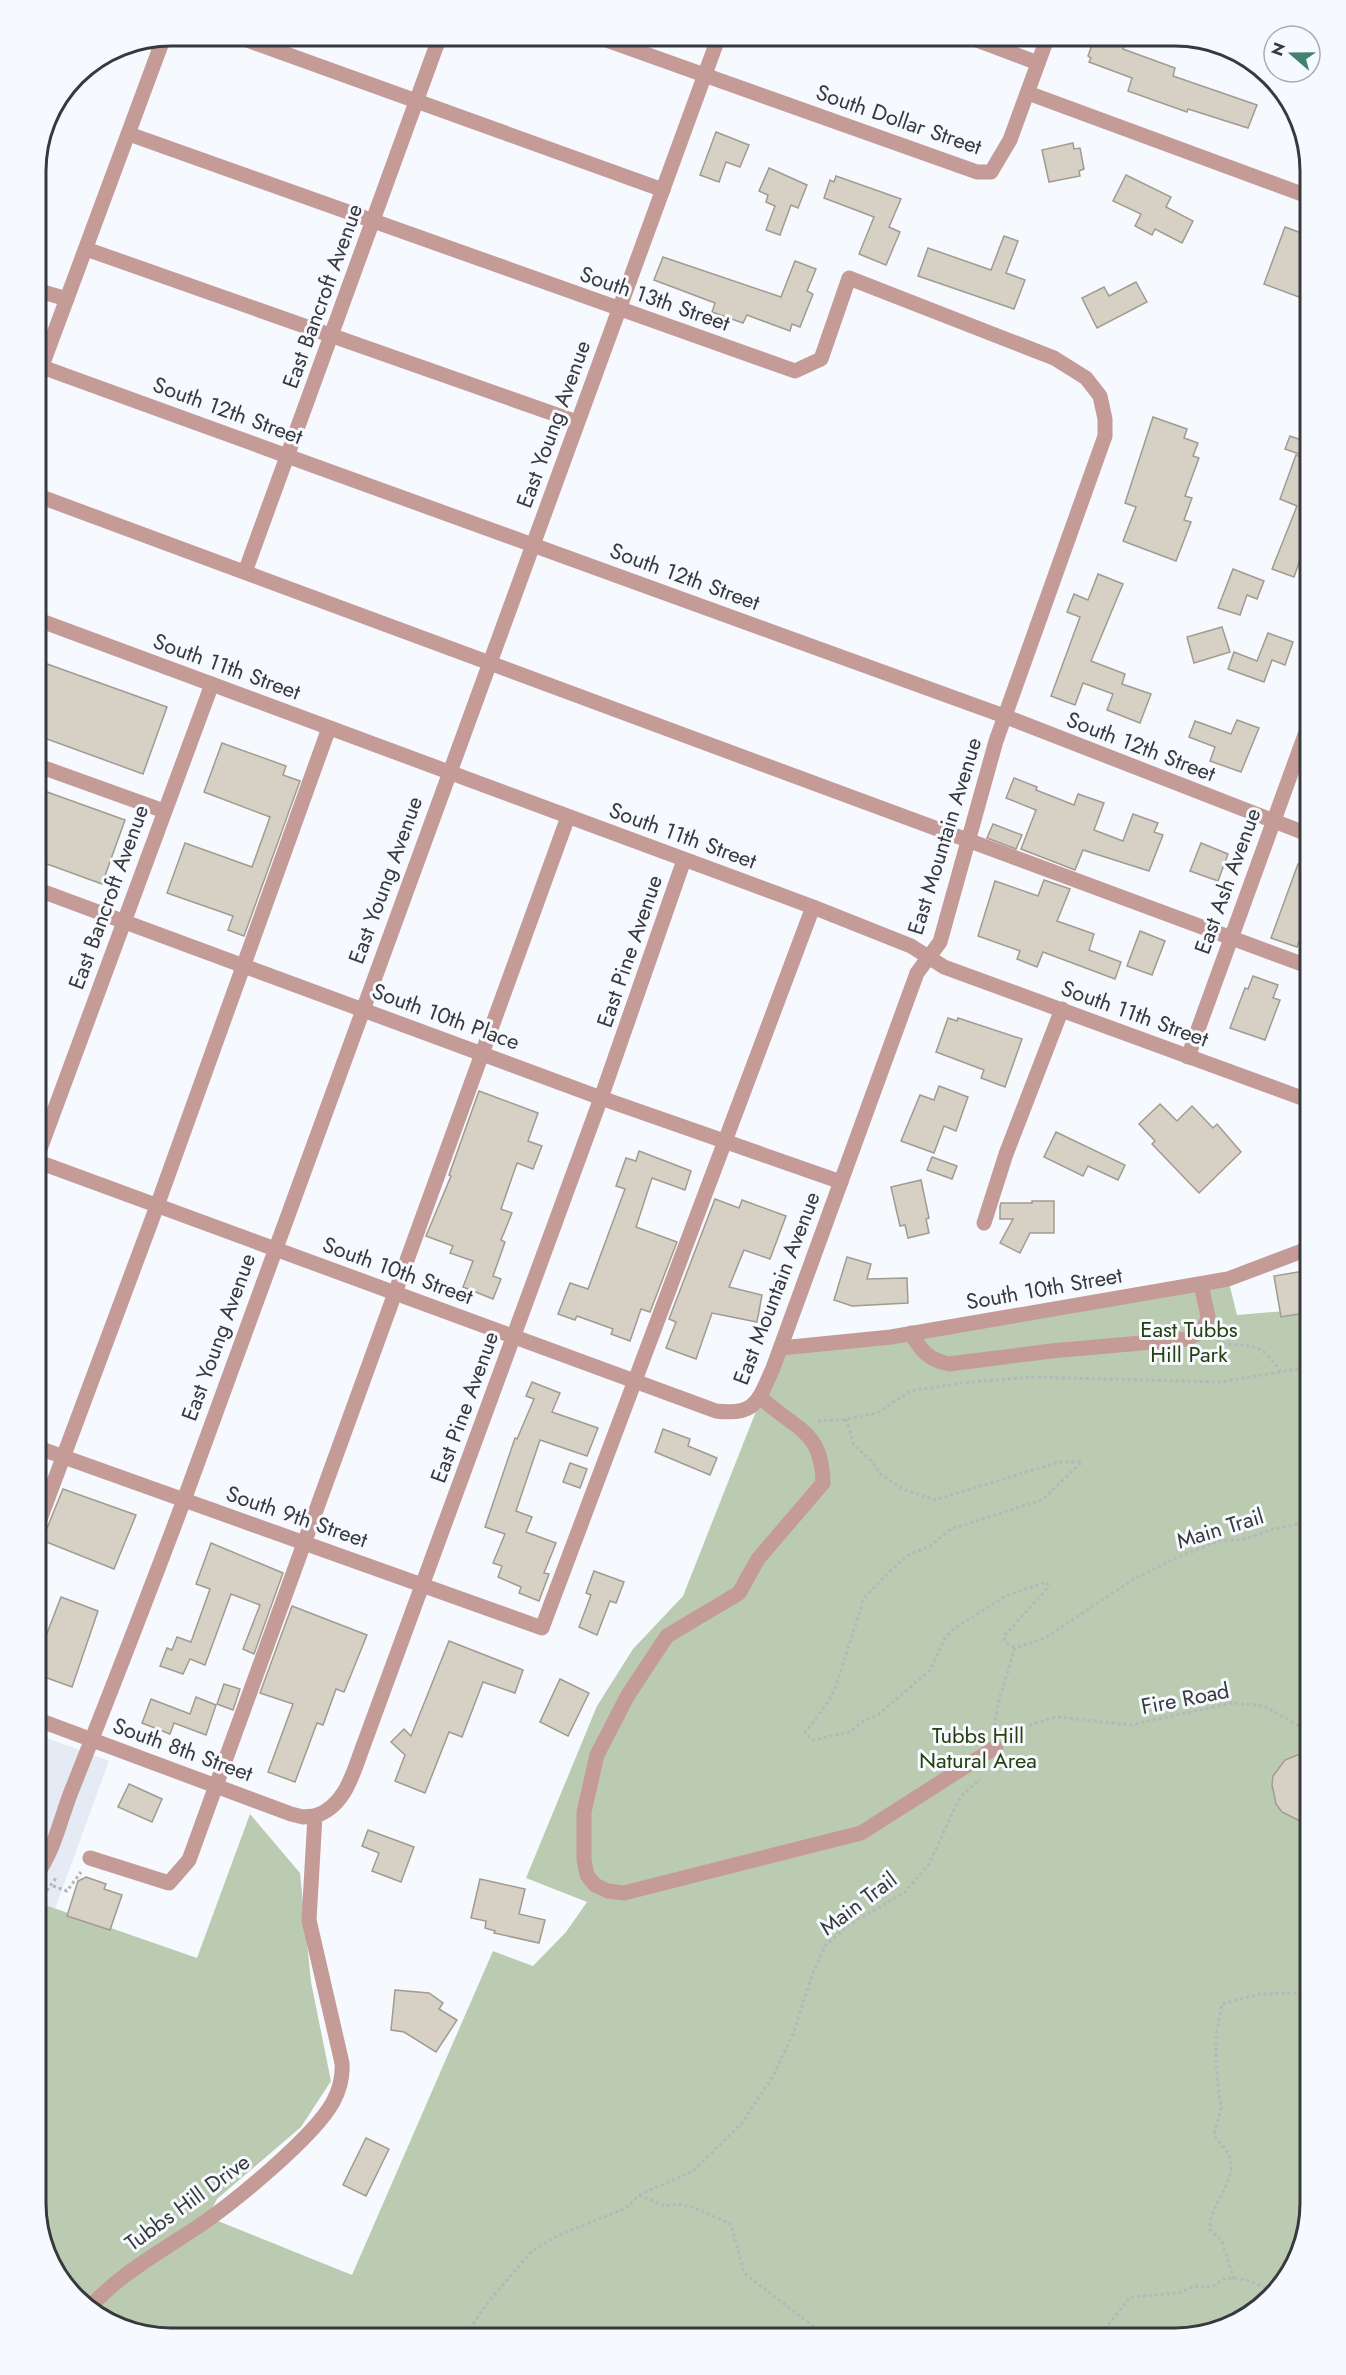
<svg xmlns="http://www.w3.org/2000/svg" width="1346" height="2375" font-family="Jost,sans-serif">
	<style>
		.built { fill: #e4ebf4 }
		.green { fill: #bbcbb2 }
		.building { fill: #d7d0c5; stroke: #a29b91; stroke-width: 1.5 }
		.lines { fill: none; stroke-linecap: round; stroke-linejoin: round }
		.path { stroke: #b4b7bb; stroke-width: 3; stroke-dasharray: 3 3; stroke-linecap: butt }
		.minor { stroke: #c49b97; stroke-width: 15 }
		.labels { text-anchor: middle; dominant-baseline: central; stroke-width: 6; stroke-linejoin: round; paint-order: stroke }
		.street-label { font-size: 22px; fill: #37393d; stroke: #f6f9fe }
		.park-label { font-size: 22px; fill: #253f0e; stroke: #f6f9fe }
		.rim { fill: none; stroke: #37393d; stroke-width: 3 }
	</style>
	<rect width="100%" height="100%" fill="#f6f9fe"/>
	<!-- built -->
	<polygon class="built" points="36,1734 109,1761 55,1909 45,1905 36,1915"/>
	<!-- green -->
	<polygon class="green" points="1228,1279 1237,1315 1310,1309 1310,2204 1287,2278 1234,2325 1174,2339 163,2339 96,2316 50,2263 36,2203 36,1915 45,1905 197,1958 250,1814 300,1873 311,1982 331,2081 301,2127 217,2199 208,2217 352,2275 493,1951 533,1966 566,1932 587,1902 526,1878 597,1706 633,1649 683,1596 781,1348"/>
	<!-- building -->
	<g class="building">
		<polygon points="1099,36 1118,36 1127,39 1123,49 1175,68 1173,76 1257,105 1248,128 1188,109 1187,112 1128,91 1132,78 1089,62 1091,58 1088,56 1093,42 1096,43"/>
		<polygon points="716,132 749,145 740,167 726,162 719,182 700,175"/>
		<polygon points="1073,143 1074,149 1080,148 1084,169 1079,171 1080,176 1049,182 1042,150"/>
		<polygon points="769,168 807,185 798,208 791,205 780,235 766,230 775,206 766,202 768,195 759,191"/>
		<polygon points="1126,175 1171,197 1166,207 1193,221 1182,243 1155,229 1152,235 1135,226 1141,214 1113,201"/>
		<polygon points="836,176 901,199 889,227 900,232 886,265 859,254 874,217 824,198 830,180 834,182"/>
		<polygon points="1285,227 1310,236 1310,291 1307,300 1264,284"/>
		<polygon points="1004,236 1018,241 1006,273 1025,280 1014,309 918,276 928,248 991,270"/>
		<polygon points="663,257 781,297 795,261 816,269 807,291 813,294 800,327 792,324 790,331 747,315 743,323 712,312 715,303 654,280"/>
		<polygon points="1136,282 1147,302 1097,328 1082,298 1104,287 1109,296"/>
		<polygon points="1153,417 1187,429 1184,438 1198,443 1193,456 1199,458 1185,496 1192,498 1184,520 1191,522 1176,561 1123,541 1136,507 1125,503"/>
		<polygon points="1290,436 1307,442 1302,455 1285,449"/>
		<polygon points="1296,455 1310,460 1310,561 1301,557 1294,577 1272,569 1297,506 1280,499"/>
		<polygon points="1233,569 1264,581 1257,599 1247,595 1240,615 1218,608"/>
		<polygon points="1098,574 1123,584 1091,661 1125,674 1122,684 1151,694 1140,723 1107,710 1113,694 1083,683 1075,705 1051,696 1080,617 1067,612 1074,594 1088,600"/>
		<polygon points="1222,627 1230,652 1194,663 1187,637"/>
		<polygon points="1268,633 1293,642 1285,665 1272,660 1264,682 1228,669 1234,652 1257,661"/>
		<polygon points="36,660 167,707 143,774 36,735"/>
		<polygon points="1237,720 1259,728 1241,772 1210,761 1215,747 1189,737 1195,721 1231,734"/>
		<polygon points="222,743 286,766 283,775 300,781 244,936 228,930 233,916 167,893 185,843 252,867 270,817 204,792"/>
		<polygon points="1014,778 1037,787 1036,790 1074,805 1078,794 1104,803 1094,830 1123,841 1133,814 1158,823 1154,832 1163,835 1149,871 1083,850 1075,870 1021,849 1036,810 1006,798"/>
		<polygon points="36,788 125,820 102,884 36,860"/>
		<polygon points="993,824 1022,835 1016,849 987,838"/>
		<polygon points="1201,843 1228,854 1218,881 1190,871"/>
		<polygon points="1298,864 1310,869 1310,913 1297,947 1271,938"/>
		<polygon points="1044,880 1070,889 1057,921 1094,934 1089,950 1121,962 1115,979 1043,952 1037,967 1017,959 1020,951 978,936 995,881 1038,896"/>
		<polygon points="1140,931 1165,941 1152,975 1127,966"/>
		<polygon points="1253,976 1278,985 1273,998 1280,1000 1265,1040 1230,1028 1245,988 1248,989"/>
		<polygon points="948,1018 957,1021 958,1018 1022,1039 1005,1087 981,1078 984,1070 936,1052"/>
		<polygon points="939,1086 968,1097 956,1131 944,1126 934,1153 901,1141 920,1095 934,1100"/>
		<polygon points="479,1091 538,1113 528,1141 542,1146 533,1169 517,1163 501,1209 512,1213 501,1240 505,1242 493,1276 501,1279 493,1299 463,1287 473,1261 450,1253 453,1246 426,1236 451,1176 449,1175"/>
		<polygon points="1160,1104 1177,1121 1192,1106 1213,1128 1217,1124 1241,1152 1199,1193 1152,1144 1155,1141 1139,1124"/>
		<polygon points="1056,1132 1125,1165 1118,1180 1088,1166 1083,1176 1044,1157"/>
		<polygon points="639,1151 691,1171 685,1190 652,1178 636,1227 677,1242 650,1312 641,1309 630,1341 611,1334 613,1329 577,1316 575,1320 558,1314 570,1283 588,1289 625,1189 616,1186 626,1158 636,1161"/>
		<polygon points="932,1157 957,1166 952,1179 927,1170"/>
		<polygon points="921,1180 929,1218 926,1219 929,1233 908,1238 905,1225 900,1226 891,1187"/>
		<polygon points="715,1199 739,1208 742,1200 786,1216 770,1259 744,1250 729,1287 762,1295 757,1322 712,1313 696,1359 666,1348 676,1322 669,1319"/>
		<polygon points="1032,1201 1054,1201 1054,1233 1030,1233 1020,1253 1000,1243 1013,1219 1000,1219 1000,1206 1001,1203 1032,1203"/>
		<polygon points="847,1257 871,1264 867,1279 907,1278 908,1303 852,1306 834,1300"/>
		<polygon points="1310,1270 1310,1312 1281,1317 1274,1276"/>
		<polygon points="532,1382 560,1393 552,1412 598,1428 587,1456 540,1440 516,1511 532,1517 526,1532 556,1543 544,1573 549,1574 539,1601 519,1593 521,1587 498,1577 502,1566 493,1563 505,1534 485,1527 515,1438 517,1439 534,1399 526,1396"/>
		<polygon points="663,1429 690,1439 688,1446 717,1458 710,1475 655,1452"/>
		<polygon points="570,1463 587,1469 580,1488 563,1482"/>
		<polygon points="36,1481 43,1484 36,1502"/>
		<polygon points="63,1489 136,1515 114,1569 39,1539 45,1533"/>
		<polygon points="211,1543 283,1573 254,1654 243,1649 260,1605 231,1594 205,1665 190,1659 183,1674 160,1666 167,1648 172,1650 177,1637 191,1642 210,1589 196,1584"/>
		<polygon points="594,1571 624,1582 616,1603 610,1601 597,1635 579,1627 591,1595 586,1593"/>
		<polygon points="61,1597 98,1611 72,1687 36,1674 36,1638 44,1641"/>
		<polygon points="292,1606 367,1635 344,1692 336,1689 323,1725 317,1723 295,1782 268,1772 293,1704 260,1693"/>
		<polygon points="449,1641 523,1670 515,1693 483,1682 462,1737 449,1732 425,1793 395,1781 405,1755 391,1742 404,1729 411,1736"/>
		<polygon points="560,1679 589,1693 568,1736 540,1722"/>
		<polygon points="224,1684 240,1689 233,1710 217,1704"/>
		<polygon points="196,1697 216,1705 206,1735 174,1723 170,1734 142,1723 151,1699 190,1714"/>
		<polygon points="1310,1750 1310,1821 1300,1821 1282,1812 1276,1804 1272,1785 1273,1776 1285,1760"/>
		<polygon points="129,1784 162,1799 152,1822 118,1807"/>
		<polygon points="368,1830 414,1847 401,1882 372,1871 379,1853 362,1846"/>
		<polygon points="86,1877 106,1884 104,1889 122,1895 110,1930 67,1916 78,1881"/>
		<polygon points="480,1879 525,1889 519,1914 545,1920 539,1943 494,1933 495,1931 485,1928 486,1921 471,1918"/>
		<polygon points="395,1990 429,1993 443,2003 439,2009 457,2020 436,2052 404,2032 391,2030"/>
		<polygon points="366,2138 389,2149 366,2196 343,2185"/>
	</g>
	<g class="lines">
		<!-- path -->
		<g class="path">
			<path d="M1217 1340C1231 1348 1246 1342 1261 1350 1268 1354 1276 1365 1281 1372L1310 1366"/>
			<polyline points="846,1419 854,1445 873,1462 880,1474 903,1489 935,1500 1059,1462 1082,1462 1042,1500 951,1529 930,1546 908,1555 889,1572 864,1598 836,1686 828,1702 805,1733 813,1740 850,1732 863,1721 878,1715 930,1670 945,1638 953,1629 1006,1596 1046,1582 1048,1585 1045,1591 1004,1636 1005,1642 1015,1648"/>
			<polyline points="818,1421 848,1419 877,1413 910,1391 962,1383 1030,1377 1220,1382 1281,1372"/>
			<polyline points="994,1732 998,1704 1015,1648 1045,1638 1134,1579 1176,1558 1219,1541 1246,1539 1272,1529 1299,1524 1310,1525"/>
			<polyline points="1009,1738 1024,1727 1056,1717 1130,1725 1232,1703 1264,1706 1310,1732"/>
			<polyline points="53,1886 67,1891 81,1872"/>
			<polyline points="36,1905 56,1878"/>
			<polyline points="639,2195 665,2206 678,2204 695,2208 731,2224 744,2273 814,2327 804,2339"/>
			<path d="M1234 2279 1222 2241 1210 2230C1208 2204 1237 2184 1230 2158 1228 2149 1218 2143 1214 2134L1221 2109 1216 2066V2035L1222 2004 1260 1994 1300 1993 1310 1987"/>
			<polyline points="203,2339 240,2332 266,2339"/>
			<polyline points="463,2339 488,2302 532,2251 559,2235 626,2208 639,2195 693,2171 742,2123 772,2078 793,2034 813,1973 825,1946 847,1926 905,1892 929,1864 960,1797 980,1779"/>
			<polyline points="1089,2339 1108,2325 1130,2297 1179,2293 1194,2286 1211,2287 1226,2278 1247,2280 1272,2291"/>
		</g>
		<!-- minor -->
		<g class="minor">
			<polyline points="236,36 663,190"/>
			<polyline points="595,36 977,172 991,172 1010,140 1048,36"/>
			<polyline points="966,36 1038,63"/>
			<polyline points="1028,93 1310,197"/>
			<polyline points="86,249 577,422"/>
			<polyline points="36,290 67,299"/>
			<polyline points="42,367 1004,716 1310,835"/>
			<polyline points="36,382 164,37"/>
			<path d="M36 495C462 650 884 812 1310 967"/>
			<polyline points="245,572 440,36"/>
			<polyline points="36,619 813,907 911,946 944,967 1310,1101"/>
			<polyline points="36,765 164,811"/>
			<polyline points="36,889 601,1098 841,1182"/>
			<polyline points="1188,1057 1310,721"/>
			<polyline points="36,1160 212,684"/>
			<path d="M36 1161 716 1411C756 1416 758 1401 773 1368L917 973 940 942 996 741 1105 436V419L1100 396 1086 378 1054 358 849 278 821 359 795 371 129 134"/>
			<polyline points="984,1223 1006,1154 1062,1009"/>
			<path d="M911 1333C921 1351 929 1360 949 1364L1051 1351 1186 1339 1203 1331 1208 1317 1201 1284"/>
			<polyline points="781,1348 891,1337 1228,1279 1310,1248"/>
			<path d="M760 1397C795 1430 822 1429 823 1483L758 1559 739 1593 667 1636 628 1695 597 1755 584 1812V1860L587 1875 595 1885 608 1891 624 1893 861 1833 996 1747"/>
			<polyline points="36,1447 542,1628 813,907"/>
			<polyline points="36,1530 157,1206 329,728"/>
			<polyline points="36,1719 291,1814 303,1817 315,1816"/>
			<polyline points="90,1858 169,1883 189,1860 568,817"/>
			<path d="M36 1875C55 1851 61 1815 73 1787 111 1691 148 1596 184 1500L719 36"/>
			<path d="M89 2308C121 2273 160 2252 199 2226 233 2203 314 2137 333 2102 340 2089 343 2077 342 2063L309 1920 315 1816C347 1806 354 1769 365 1741L601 1098 684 860"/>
		</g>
	</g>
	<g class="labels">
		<!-- street labels -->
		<g class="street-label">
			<text transform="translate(899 119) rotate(19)">South Dollar Street</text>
			<text transform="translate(322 296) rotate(-70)">East Bancroft Avenue</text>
			<text transform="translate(655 298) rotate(19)">South 13th Street</text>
			<text transform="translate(228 410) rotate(20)">South 12th Street</text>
			<text transform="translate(553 424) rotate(-70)">East Young Avenue</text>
			<text transform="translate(685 576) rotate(20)">South 12th Street</text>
			<text transform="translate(227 666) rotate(20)">South 11th Street</text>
			<text transform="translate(1141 746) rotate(21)">South 12th Street</text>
			<text transform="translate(683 835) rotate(20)">South 11th Street</text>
			<text transform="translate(944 836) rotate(-73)">East Mountain Avenue</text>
			<text transform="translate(385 880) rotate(-70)">East Young Avenue</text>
			<text transform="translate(1227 881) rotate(-70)">East Ash Avenue</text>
			<text transform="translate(108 897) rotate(-70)">East Bancroft Avenue</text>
			<text transform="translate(629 951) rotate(-71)">East Pine Avenue</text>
			<text transform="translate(1135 1013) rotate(20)">South 11th Street</text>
			<text transform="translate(446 1016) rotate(20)">South 10th Place</text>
			<text transform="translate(398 1270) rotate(20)">South 10th Street</text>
			<text transform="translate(776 1288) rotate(-69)">East Mountain Avenue</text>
			<text transform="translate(1044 1288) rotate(-10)">South 10th Street</text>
			<text transform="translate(218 1337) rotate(-70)">East Young Avenue</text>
			<text transform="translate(464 1407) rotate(-70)">East Pine Avenue</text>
			<text transform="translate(297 1516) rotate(19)">South 9th Street</text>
			<text transform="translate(1220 1528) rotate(-17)">Main Trail</text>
			<text transform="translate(1185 1698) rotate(-11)">Fire Road</text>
			<text transform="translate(183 1749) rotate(20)">South 8th Street</text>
			<text transform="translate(858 1903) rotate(-37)">Main Trail</text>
			<text transform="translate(187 2202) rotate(-36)">Tubbs Hill Drive</text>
		</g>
		<!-- park labels -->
		<g class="park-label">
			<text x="1189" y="1329">East Tubbs<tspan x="1189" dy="25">Hill Park</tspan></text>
			<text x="978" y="1735">Tubbs Hill<tspan x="978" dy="25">Natural Area</tspan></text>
		</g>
	</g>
	<!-- crop -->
	<path d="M0 0H1346V2375H0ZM171 46H1175A125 125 0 0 1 1300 171V2203A125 125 0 0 1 1175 2328H171A125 125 0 0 1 46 2203V171A125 125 0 0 1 171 46Z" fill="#f6f9fe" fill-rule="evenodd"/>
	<path class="rim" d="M171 46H1175A125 125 0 0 1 1300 171V2203A125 125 0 0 1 1175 2328H171A125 125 0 0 1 46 2203V171A125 125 0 0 1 171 46Z"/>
	<!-- north arrow -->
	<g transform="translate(1292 54) rotate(290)"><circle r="28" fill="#f6f9fe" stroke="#aaacb1" stroke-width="1.5"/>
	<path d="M0-4.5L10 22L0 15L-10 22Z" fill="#428271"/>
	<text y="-9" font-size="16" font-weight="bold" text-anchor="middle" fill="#37393d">N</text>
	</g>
</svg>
